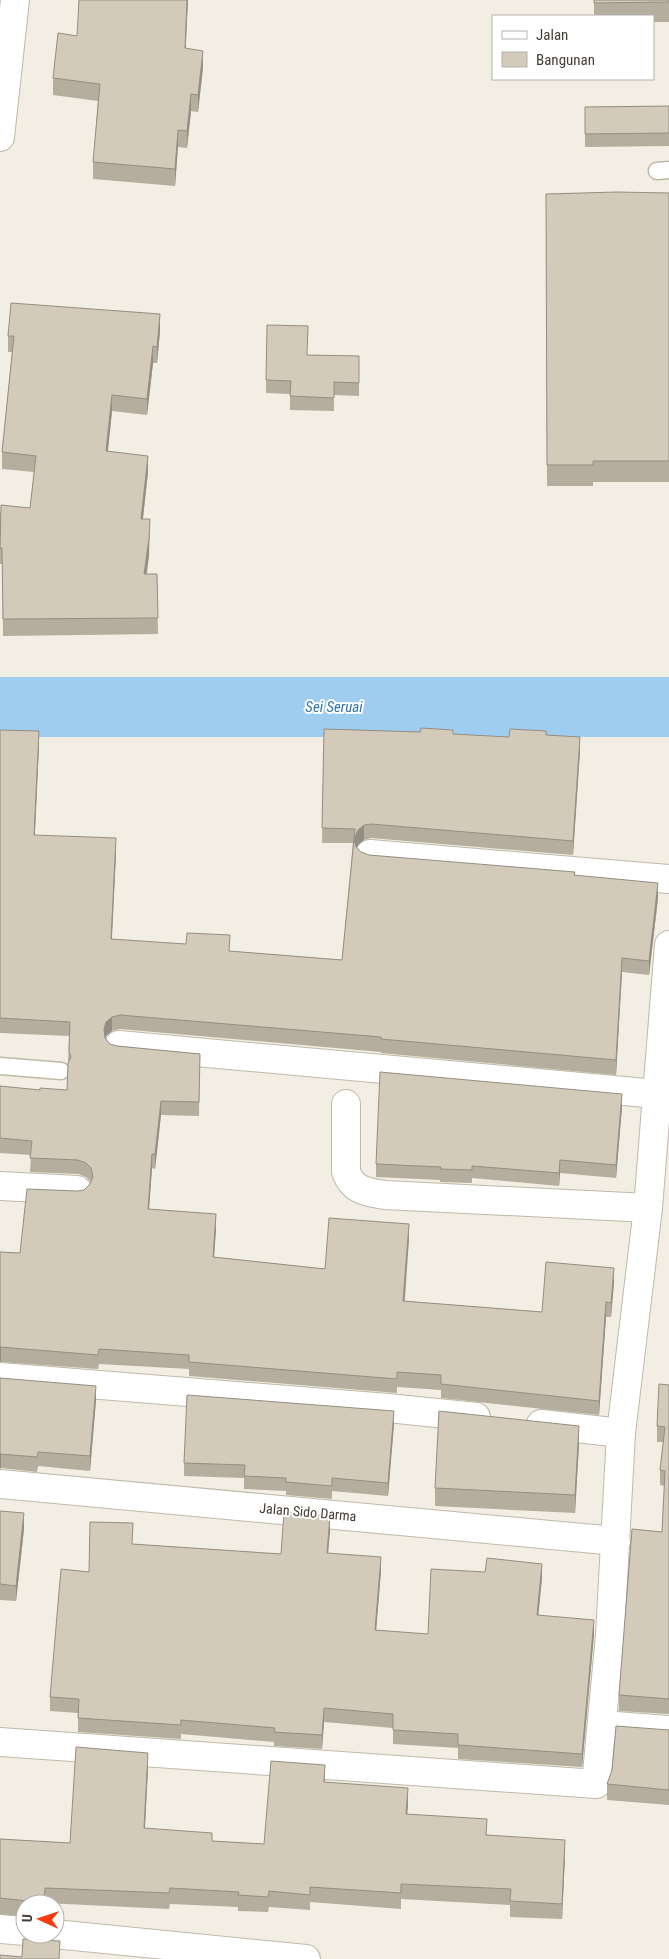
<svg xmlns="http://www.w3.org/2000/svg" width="669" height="1959" font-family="'Roboto Condensed',sans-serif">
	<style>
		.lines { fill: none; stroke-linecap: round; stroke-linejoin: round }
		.river { stroke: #9fcdef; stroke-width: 60 }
		.service-casing { stroke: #c0b9a9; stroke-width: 19 }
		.minor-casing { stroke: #c0b9a9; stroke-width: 30 }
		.tertiary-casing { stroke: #c0b9a9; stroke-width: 30 }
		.service { stroke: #fff; stroke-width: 16 }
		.minor { stroke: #fff; stroke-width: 28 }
		.tertiary { stroke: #fff; stroke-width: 28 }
		.wall { fill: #b5ae9f }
		.shaded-wall { fill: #948d82 }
		.building { fill: #d3cab9; stroke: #948d82 }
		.labels { text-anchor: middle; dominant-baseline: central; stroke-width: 4; stroke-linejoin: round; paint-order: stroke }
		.street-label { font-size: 14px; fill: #443e34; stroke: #fff }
		.water-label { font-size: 15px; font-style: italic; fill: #2e75ae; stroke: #fff }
	</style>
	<rect width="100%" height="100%" fill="#f2eee4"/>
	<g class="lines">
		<!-- river -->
		<polyline class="river" points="0,707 669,707"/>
		<defs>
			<g id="service">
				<polyline points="657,171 669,170"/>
				<polyline points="0,1066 61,1071"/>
			</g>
			<g id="minor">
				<polyline points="370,854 669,879"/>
				<polyline points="119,1045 657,1094"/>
				<path d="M346 1104V1172C353 1191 367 1192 385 1195L648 1208"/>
				<polyline points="0,1186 77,1190"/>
				<polyline points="0,1377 388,1408 476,1417"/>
				<polyline points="541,1424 621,1433"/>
				<polyline points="0,1484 616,1541"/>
				<polyline points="602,1725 669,1730"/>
				<polyline points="0,1742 596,1784 610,1635 621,1433 648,1208 669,945"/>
				<polyline points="0,1929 25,1931"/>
				<polyline points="54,1934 306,1959"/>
			</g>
			<polyline id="tertiary" points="0,137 15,0"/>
		</defs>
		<!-- service casing -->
		<use href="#service" class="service-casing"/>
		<!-- minor casing -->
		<use href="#minor" class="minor-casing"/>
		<!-- tertiary casing -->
		<use href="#tertiary" class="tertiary-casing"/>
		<!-- service -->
		<use href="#service" class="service"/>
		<!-- minor -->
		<use href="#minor" class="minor"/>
		<!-- tertiary -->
		<use href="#tertiary" class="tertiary"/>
	</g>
	<!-- wall -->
	<g class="wall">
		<polygon points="188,0 185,48 203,67 198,112 191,111 187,148 178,147 175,186 93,179 93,162 98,101 53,95 53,78 77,36"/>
		<polygon points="594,0 669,0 669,22 653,22 653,16 594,16"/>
		<polygon points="669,106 669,146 585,147 585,107"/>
		<polygon points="669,193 669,482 593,482 593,486 547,486 546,194"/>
		<polygon points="160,331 157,363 153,363 147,415 112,411 108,451 148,472 143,519 149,555 147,574 157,574 158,634 3,636 2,564 0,564 0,513 30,508 34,472 2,469 2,452 12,352 8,352 8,336"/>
		<polygon points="307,355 359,356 359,396 334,395 334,411 290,410 290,394 266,393 266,380"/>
		<polygon points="324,729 453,734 509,737 546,735 580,751 573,855 371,838 364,840 358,845 357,847 361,852 369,855 575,875 658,898 649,975 622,972 616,1075 381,1053 381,1052 120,1029 112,1031 106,1036 105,1038 110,1044 117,1046 200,1054 199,1116 161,1115 155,1169 152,1168 149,1209 216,1229 214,1257 325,1269 409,1238 405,1301 542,1312 614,1282 611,1317 606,1317 599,1415 441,1398 441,1390 397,1387 397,1393 189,1376 189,1369 99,1364 98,1369 0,1362 0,1252 20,1253 77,1191 84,1190 90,1184 91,1182 86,1177 78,1174 30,1172 31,1155 0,1153 0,1086 40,1090 67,1090 69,1036 0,1033 0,730 39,745 35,835 116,853 112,939 230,951 342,960 353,843 322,843"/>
		<polygon points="622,1107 616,1178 560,1173 559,1186 472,1178 472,1183 440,1182 440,1180 376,1177 376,1164"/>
		<polygon points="0,1378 96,1400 90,1471 38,1466 37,1472 1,1468"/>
		<polygon points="669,1385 669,1714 619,1711 619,1695 662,1532 665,1486 660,1485 660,1470 663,1442 657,1442 657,1426"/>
		<polygon points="394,1424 388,1496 332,1491 332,1499 286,1495 286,1491 244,1489 244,1478 184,1476 184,1463"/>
		<polygon points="579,1444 575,1513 435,1506 435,1488"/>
		<polygon points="0,1511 24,1529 16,1601 0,1600"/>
		<polygon points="330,1530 328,1553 381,1571 376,1630 428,1634 542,1578 538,1615 594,1634 582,1767 458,1759 458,1748 393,1744 393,1728 324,1722 322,1749 274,1746 274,1742 181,1734 181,1739 78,1732 78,1713 50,1711 50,1697 89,1572 132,1544 281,1554"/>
		<polygon points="669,1730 669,1805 607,1800 607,1784"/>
		<polygon points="148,1768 145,1828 212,1841 264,1844 325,1782 408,1804 407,1814 565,1855 562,1919 510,1917 510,1905 401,1899 401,1909 310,1902 310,1910 269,1907 268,1912 238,1911 238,1907 170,1904 169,1909 45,1903 45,1904 25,1904 25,1917 0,1914 0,1839 70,1843"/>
	</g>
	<!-- shaded-wall -->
	<g class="shaded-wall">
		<polygon points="187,0 188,0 185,65 185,48"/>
		<polygon points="203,51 203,67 198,112 198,95"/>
		<polygon points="191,94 191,111 187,148 187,131"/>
		<polygon points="178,130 178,147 175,186 175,169"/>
		<polygon points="160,314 160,331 157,363 157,347"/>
		<polygon points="153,346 153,363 147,415 147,399"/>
		<polygon points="112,395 112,411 106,467 106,451"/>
		<polygon points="148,456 148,472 141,535 141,519"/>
		<polygon points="150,519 149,555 144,590 144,574"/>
		<polygon points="39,731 39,745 34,849 34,835"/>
		<polygon points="580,737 580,751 573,855 573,841"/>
		<polygon points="364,825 364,840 358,845 354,853 354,839 358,830"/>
		<polygon points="116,838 116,853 111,953 111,939"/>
		<polygon points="658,883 658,898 649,975 649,961"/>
		<polygon points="622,958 622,972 616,1075 616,1060"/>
		<polygon points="112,1017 112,1031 106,1036 104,1043 104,1029 106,1022"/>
		<polygon points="622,1094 622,1107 616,1178 616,1165"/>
		<polygon points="161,1101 161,1115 155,1169 155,1154"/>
		<polygon points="152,1154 152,1168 148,1223 148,1209"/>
		<polygon points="560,1160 560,1173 559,1186 559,1173"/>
		<polygon points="216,1214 216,1229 213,1271 213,1257"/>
		<polygon points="409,1224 409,1238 403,1315 403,1301"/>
		<polygon points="614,1268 614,1282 611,1317 611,1303"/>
		<polygon points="606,1302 606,1317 599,1415 599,1401"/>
		<polygon points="0,1347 1,1347 1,1361 0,1362"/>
		<polygon points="96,1386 96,1400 90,1471 90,1456"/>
		<polygon points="394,1411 394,1424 388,1496 388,1483"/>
		<polygon points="579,1426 579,1444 575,1513 575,1495"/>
		<polygon points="0,1454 1,1454 1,1468 0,1469"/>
		<polygon points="24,1513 24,1529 16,1601 16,1586"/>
		<polygon points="330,1516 330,1530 327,1566 327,1553"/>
		<polygon points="381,1557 381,1571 375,1644 375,1630"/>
		<polygon points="542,1564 542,1578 537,1629 537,1615"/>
		<polygon points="594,1620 594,1634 582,1767 582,1754"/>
		<polygon points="324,1708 324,1722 322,1749 322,1735"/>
		<polygon points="148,1753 148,1768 144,1844 144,1828"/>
		<polygon points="325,1765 325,1781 324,1798 324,1782"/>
		<polygon points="408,1788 408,1804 406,1830 406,1814"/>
		<polygon points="565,1840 565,1855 562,1919 562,1904"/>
	</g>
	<!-- building -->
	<g class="building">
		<polygon points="79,0 187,0 185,48 203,51 198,95 191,94 187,131 178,130 175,169 93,162 100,84 53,78 58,33 77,36"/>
		<polygon points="594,0 669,0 669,2 594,3"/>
		<polygon points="669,106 669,133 585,134 585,107"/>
		<polygon points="617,192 669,193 669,461 593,461 593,465 547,465 546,194"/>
		<polygon points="11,303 160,314 157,347 153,346 147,399 112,395 106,451 148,456 141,519 150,519 149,539 144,574 157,574 158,618 3,619 2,548 0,548 1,505 30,508 36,456 2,452 14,336 8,336"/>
		<polygon points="267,325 308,326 307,355 359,356 359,383 334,382 334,398 290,396 291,381 266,380"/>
		<polygon points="421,728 453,730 453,734 509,737 510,729 546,731 546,735 580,737 573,841 371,824 364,825 358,830 354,839 356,847 361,852 369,855 575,872 574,875 658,883 649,961 622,958 616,1060 381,1039 381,1037 120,1015 112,1017 106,1022 104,1029 105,1038 110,1044 117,1046 200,1054 199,1102 161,1101 155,1154 152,1154 148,1209 216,1214 213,1257 325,1269 329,1218 409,1224 403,1301 542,1312 546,1262 614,1268 611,1303 606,1302 599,1401 441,1384 441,1375 397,1372 397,1379 189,1362 189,1355 99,1349 98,1355 0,1347 0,1252 20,1253 27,1189 77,1191 84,1190 90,1184 93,1177 91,1168 86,1163 78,1160 30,1158 32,1141 0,1138 0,1086 40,1090 40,1088 67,1090 68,1063 71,1057 69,1051 70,1022 0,1018 0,730 39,731 34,835 116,838 111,939 186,944 187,933 230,935 229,951 342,960 355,829 322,828 324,729 420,732"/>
		<polygon points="380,1072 622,1094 616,1165 560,1160 559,1173 472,1166 472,1170 440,1169 441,1167 376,1164"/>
		<polygon points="0,1378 96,1386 90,1456 38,1452 37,1457 0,1454"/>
		<polygon points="659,1384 669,1385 669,1699 619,1695 632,1529 662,1532 665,1471 660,1470 665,1427 657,1426"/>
		<polygon points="187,1395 394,1411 388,1483 332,1478 332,1486 286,1482 286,1478 244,1476 245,1465 184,1463"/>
		<polygon points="439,1411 579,1426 575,1495 435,1488"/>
		<polygon points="0,1511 24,1513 16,1586 0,1584"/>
		<polygon points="284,1512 330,1516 327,1553 381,1557 375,1630 428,1634 431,1569 485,1572 487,1558 542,1564 537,1615 594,1620 582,1754 458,1745 458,1734 393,1730 393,1714 324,1708 322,1735 274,1732 275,1728 181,1720 181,1725 78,1718 79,1699 50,1697 61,1569 89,1572 90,1522 133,1523 132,1544 281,1554"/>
		<polygon points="616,1726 669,1730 669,1790 607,1784 612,1770"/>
		<polygon points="76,1747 148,1753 144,1828 212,1833 212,1841 264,1844 271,1761 325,1765 324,1782 408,1788 406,1814 487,1819 486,1835 565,1840 562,1904 510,1901 511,1889 401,1884 401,1893 310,1887 310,1895 269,1891 268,1897 238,1895 239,1892 170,1888 169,1893 45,1888 44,1903 0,1898 0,1839 70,1843"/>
		<polygon points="23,1939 60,1941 59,1959 0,1959 0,1955 22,1957"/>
	</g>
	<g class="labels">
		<!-- street labels -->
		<g class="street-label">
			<text transform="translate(308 1512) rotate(5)">Jalan Sido Darma</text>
		</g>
		<!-- water labels -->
		<g class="water-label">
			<text x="334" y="707">Sei Seruai</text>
		</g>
	</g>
	<!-- legend -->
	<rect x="492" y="15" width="162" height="65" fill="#ffffff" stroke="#b4b2ae"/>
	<rect x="502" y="31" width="25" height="8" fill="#ffffff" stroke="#b4b2ae"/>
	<text x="536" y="40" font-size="15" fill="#443e34">Jalan</text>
	<rect x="502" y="52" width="25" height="15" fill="#d3cab9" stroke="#b4b2ae"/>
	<text x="536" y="65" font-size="15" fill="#443e34">Bangunan</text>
	<!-- north arrow -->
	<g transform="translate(40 1919) rotate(273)"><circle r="24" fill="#ffffff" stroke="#b4b2ae"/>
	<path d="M0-4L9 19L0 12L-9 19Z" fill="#f93b14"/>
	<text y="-8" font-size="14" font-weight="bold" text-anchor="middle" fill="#443e34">U</text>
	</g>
</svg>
